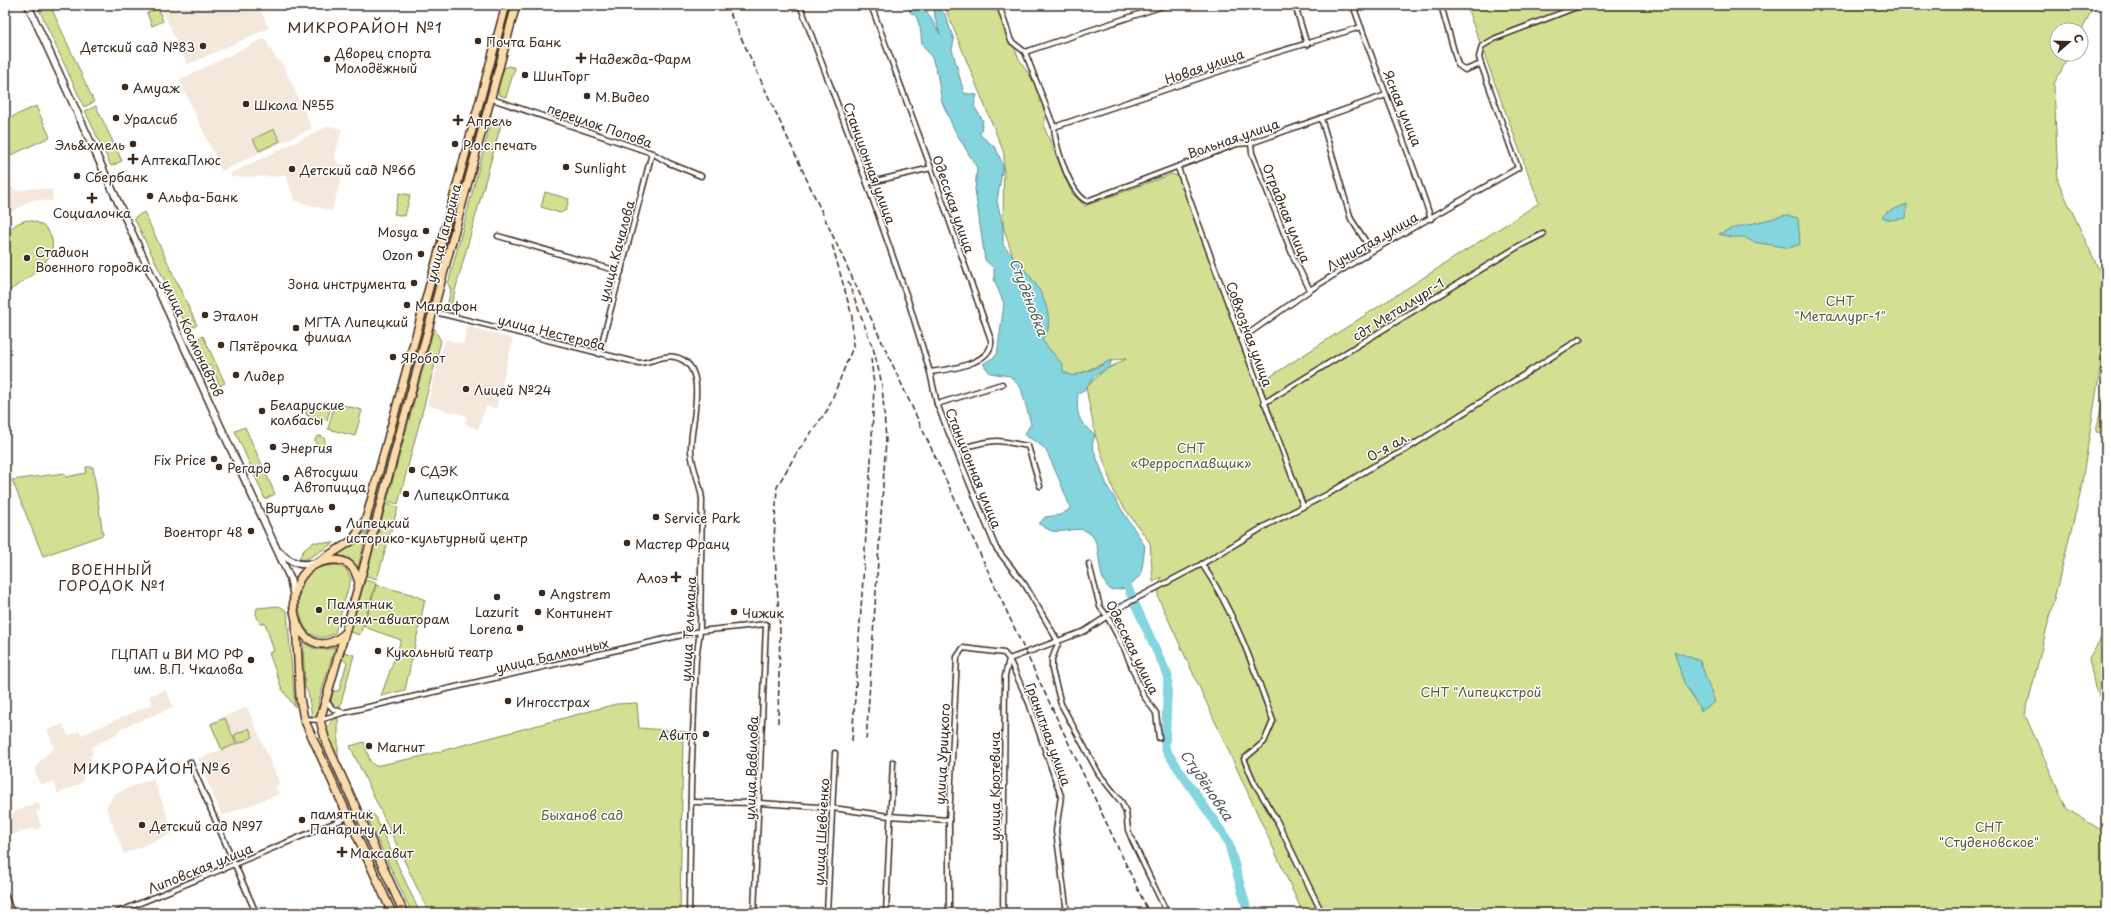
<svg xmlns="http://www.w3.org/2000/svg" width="2111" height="918" font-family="'Playpen Sans',sans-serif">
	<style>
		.built { fill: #f4e8dc }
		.green { fill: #d3e093; stroke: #878558 }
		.water { fill: #84d5dd; stroke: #679191 }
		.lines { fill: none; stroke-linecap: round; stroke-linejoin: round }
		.river { stroke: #84d5dd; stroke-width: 9 }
		.minor-casing { stroke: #3b2a1e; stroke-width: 7 }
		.secondary-casing { stroke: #3b2a1e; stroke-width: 9 }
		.primary-casing { stroke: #3b2a1e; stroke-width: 10 }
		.minor { stroke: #fff; stroke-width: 4 }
		.secondary { stroke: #fff; stroke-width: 6 }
		.primary { stroke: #fcdcac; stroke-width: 7 }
		.rail { stroke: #3b2a1e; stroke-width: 1.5; stroke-dasharray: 6 3; stroke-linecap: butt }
		.poi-dot { fill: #3b2a1e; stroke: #fff; stroke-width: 1.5 }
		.labels { text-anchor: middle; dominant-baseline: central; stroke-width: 3; stroke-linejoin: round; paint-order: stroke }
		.poi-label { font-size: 13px; fill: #3b2a1e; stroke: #fff; text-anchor: start }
		.street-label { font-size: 13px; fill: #3b2a1e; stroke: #fff }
		.park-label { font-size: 13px; fill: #61583b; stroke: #fff }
		.water-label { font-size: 14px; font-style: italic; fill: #515d57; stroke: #fff }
		.neighbourhood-label { font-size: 14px; letter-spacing: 1px; fill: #3b2a1e; stroke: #fff }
		.quarter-label { font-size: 15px; letter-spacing: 1px; fill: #3b2a1e; stroke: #fff }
	</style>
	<rect width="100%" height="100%" fill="#fff"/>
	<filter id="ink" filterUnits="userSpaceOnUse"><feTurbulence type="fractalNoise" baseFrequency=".025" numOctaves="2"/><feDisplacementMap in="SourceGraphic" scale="8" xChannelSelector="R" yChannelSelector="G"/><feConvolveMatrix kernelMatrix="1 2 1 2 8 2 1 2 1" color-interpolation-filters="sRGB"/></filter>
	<g filter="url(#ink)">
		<!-- built -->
		<g class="built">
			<polygon points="160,5 258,5 269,28 187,65"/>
			<polygon points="265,38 274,56 283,65 312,128 222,171 179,80"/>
			<polygon points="329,126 342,129 335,156 337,163 345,165 332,211 295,201 286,176 231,177 231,173"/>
			<polygon points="8,185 17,191 33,188 53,190 52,201 32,200 5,216 5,186"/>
			<polygon points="467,326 513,339 496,409 486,406 478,429 465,424 467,416 427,405 445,339 463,344"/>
			<polygon points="166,690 173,707 120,729 117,734 91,747 93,754 90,756 93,765 82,770 83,782 58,794 54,781 40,785 35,771 39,762 54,748 47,730 63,724 68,736 79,731 82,735 152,704 149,696"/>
			<polygon points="247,707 280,784 275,786 279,794 222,816 198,759 221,750 209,723"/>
			<polygon points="153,778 174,833 124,854 106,808 114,794"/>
			<polygon points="38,802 41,810 36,812 42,827 34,831 33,828 5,837 5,812 7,815"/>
		</g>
		<!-- green -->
		<g class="green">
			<polygon points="37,5 50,5 94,102 84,107"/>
			<path d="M944 5H997L1019 59 1037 87 1046 115 1044 127 1072 193 1085 206 1172 174 1180 177 1257 385 1539 203 1466 5H2094L2081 32V30H2057V54H2070L2054 84 2058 181 2106 285V332L2080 495 2025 715 2067 809 2106 833V913H1303L1158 597 1161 577 1153 582 1150 543 1115 495 1095 434 1086 388 1103 371 1126 359C1108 359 1090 370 1073 376L1063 372 1042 340 1035 283 1013 257 1003 226 1004 153Z"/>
			<polygon points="158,8 163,21 152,26 147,13"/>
			<polygon points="509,66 515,68 506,97 499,95 498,89 504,68"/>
			<polygon points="36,106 50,137 5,158 5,120"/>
			<polygon points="96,106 122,161 111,166 85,111"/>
			<polygon points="503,117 453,298 449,313 447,306 451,290 448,284 491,122"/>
			<polygon points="274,129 280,141 259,151 253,139"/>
			<polygon points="545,192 569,199 566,210 560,213 541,207"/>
			<polygon points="399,193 410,195 405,216 394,214"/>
			<polygon points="144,212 197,325 188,329 134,218"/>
			<path d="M27 220C36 221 46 225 50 234 63 260 22 281 5 294V233L18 223Z"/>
			<polygon points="434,328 441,341 398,504 387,501"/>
			<polygon points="203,336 225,383 220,386 211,365 204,368 191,342"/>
			<polygon points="2106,385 2106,433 2096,432"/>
			<polygon points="335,403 362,410 355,436 328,429"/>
			<polygon points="308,404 330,409 327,420 306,415"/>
			<polygon points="245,427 275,494 265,499 235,431"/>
			<circle cx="320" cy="441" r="5"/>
			<polygon points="86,467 93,467 103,535 43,556 12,480 64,473 66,477 86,473"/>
			<polygon points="386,504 398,507 377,579 366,576"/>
			<path d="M367 530 358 568C351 560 346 556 336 555L356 542Z"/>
			<polygon points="314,542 334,543 307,559 298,560 304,550"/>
			<path d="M337 565 346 569 351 579 335 633C296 655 289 584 313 570 319 567 330 565 337 565Z"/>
			<polygon points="365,580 376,583 360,635 350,632"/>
			<polygon points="376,585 411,594 425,600 405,690 381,696 401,640 364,627"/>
			<polygon points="279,606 287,611 295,707 282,689 269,653 274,651 265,623 260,624 256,614 257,608"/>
			<polygon points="2106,630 2106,708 2095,688 2089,658"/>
			<path d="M303 642C314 651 322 651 335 647L319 700 316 718 312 717 308 692 305 688Z"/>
			<polygon points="344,652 354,655 339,710 334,707 331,702 333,691 339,691 347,662 342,659"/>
			<polygon points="637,703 639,728 690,732 690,735 683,739 680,913 429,913 350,746 364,742 370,761 375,766 419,757 616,704"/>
			<polygon points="225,718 236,744 222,750 211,724"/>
			<path d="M338 718V762C333 749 317 724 338 718Z"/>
			<polygon points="249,728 253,737 238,744 234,735"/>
			<polygon points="369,811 375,816 420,913 412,913 368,820"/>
		</g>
		<!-- water -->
		<g class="water">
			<path d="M908 5H923L940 34 935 18 934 5 945 14 954 40 952 49 964 93 977 95 974 106 983 121 980 135 996 148 1003 166 997 201 1003 226V245C1023 268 1053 295 1048 330 1047 333 1044 337 1042 340L1063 365V372L1073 376 1098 367 1111 360 1110 367 1096 375 1084 390 1078 393C1076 414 1078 422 1095 435L1092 445 1108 488 1145 546 1141 576 1136 579 1128 588 1111 590C1093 576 1105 543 1088 532 1077 525 1064 534 1052 531 1048 530 1043 526 1039 524L1045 517 1060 515 1070 509C1070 503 1047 451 1045 449 1039 443 1031 439 1024 435L1031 424 1021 388 1010 376 990 373 983 364 997 355 1004 304 994 279V268L985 260 975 190 977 168 954 129 942 102 937 73 932 58 922 44 920 27 916 16 910 12Z"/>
			<polygon points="1907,204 1906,218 1890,220 1882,217 1887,212"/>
			<polygon points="1786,215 1798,218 1800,244 1790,248 1753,242 1744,237 1731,237 1719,234 1730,229"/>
			<polygon points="1674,651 1700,661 1715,702 1701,711 1684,683"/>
		</g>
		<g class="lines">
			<!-- river -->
			<g class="river">
				<polyline points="1124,578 1132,597"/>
				<polyline points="1135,604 1168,676 1165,749 1228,841 1248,913"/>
			</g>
			<defs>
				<g id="minor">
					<polyline points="800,5 867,183 908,300 930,372 937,404 996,548 1025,585 1056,638 1058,644 1052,659 1052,670 1061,704 1099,774 1122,803 1126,812 1128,830 1133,842 1167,913"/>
					<path d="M871 5 931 168 991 340C994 364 947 370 930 372"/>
					<path d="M999 5 1011 41 1025 52 1054 127C1055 145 1070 194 1087 201L1237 144 1251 143 1386 95"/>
					<polyline points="1295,5 1307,45"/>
					<path d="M1353 5C1378 77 1408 147 1431 219"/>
					<polyline points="1441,5 1458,65 1465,70 1481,64"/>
					<polyline points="1025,52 1166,5"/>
					<polyline points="492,99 652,153 669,163 701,176"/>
					<polyline points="1321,118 1351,219 1372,251"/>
					<polyline points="1054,127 1265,56 1361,27"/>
					<polyline points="1251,143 1252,153 1295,261 1310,290"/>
					<polyline points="1178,168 1303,506"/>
					<polyline points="867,183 931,168"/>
					<polyline points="498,236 621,272"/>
					<path d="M423 309 639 363C651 363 663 354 675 357 712 365 689 426 691 451 692 467 700 482 702 499L700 631 696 659 691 786 689 913"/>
					<polyline points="1241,339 1310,290 1372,251 1518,168 1481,64 1479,57 1482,46 1496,38 1582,5"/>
					<polyline points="599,354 652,153"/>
					<polyline points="1264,403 1519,246 1543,234"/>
					<polyline points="937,404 1002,384"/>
					<path d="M957 450C970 446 983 441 997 441 1007 441 1018 445 1028 446L1040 486"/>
					<polyline points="1089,564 1100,607 1107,616 1125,650 1143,695 1156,713 1159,738"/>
					<path d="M1202 564C1234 611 1254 668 1273 721L1264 742 1244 759 1254 782 1277 821 1322 913"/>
					<polyline points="1009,659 1085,631 1124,605 1202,564 1267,525 1328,494 1372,467 1405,450 1580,339"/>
					<polyline points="325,700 333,709 342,712"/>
					<polyline points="304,719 320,720 342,713 700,631 766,624 754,913"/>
					<polyline points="190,762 256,913"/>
					<polyline points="691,802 760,803 833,808 889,816 949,820"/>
					<polyline points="5,895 12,913"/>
					<polyline points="116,913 358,813"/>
					<polyline points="827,913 835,753"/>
					<polyline points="886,913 893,762"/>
					<polyline points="949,913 949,820 957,657 963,648 1004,653 1009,659 1029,703 1061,796 1056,831 1067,913"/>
					<polyline points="1003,913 1005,676 1009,659"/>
				</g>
				<g id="secondary">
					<polyline points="28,5 277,550 290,578 294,597"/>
					<path d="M280 552C292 564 300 566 316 563"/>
				</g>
				<g id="primary">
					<polyline points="318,562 353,540 366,519 506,5"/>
					<polyline points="296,623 300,698 304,719 392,913"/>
					<path d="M343 635C294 675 267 566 332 560 349 559 355 568 359 583"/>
					<polyline points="404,913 326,742 320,720 361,577 516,5"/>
				</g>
			</defs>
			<!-- minor casing -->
			<use href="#minor" class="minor-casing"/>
			<!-- secondary casing -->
			<use href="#secondary" class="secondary-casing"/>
			<!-- primary casing -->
			<use href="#primary" class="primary-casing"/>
			<!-- minor -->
			<use href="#minor" class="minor"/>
			<!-- secondary -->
			<use href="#secondary" class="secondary"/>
			<!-- primary -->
			<use href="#primary" class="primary"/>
			<!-- rail -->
			<g class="rail">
				<polyline points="726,5 1026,653 1149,913"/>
				<polyline points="848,281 874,351 882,384 886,440 866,742"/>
				<polyline points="778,723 780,630 774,540 777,487 796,454 828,409 853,347 852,316 832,244"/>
				<polyline points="852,741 871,461 874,385 871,358"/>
			</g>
		</g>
	</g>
	<!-- markers -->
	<g class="poi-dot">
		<circle cx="478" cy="41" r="4"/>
		<circle cx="203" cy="46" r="4"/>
		<path d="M579 52h4v4h4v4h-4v4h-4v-4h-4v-4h4z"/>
		<circle cx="327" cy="59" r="4"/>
		<circle cx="525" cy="75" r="4"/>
		<circle cx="125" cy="87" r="4"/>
		<circle cx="587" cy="96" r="4"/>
		<circle cx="246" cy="104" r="4"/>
		<circle cx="116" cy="118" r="4"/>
		<path d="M456 114h4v4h4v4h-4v4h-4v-4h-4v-4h4z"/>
		<circle cx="133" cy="144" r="4"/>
		<circle cx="455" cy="144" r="4"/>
		<path d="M131 153h4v4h4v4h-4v4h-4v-4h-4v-4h4z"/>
		<circle cx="566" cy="167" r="4"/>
		<circle cx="292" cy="169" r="4"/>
		<circle cx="77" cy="176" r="4"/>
		<circle cx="150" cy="196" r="4"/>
		<path d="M90 192h4v4h4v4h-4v4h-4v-4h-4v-4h4z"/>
		<circle cx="426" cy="231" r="4"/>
		<circle cx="421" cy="254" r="4"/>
		<circle cx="27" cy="258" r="4"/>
		<circle cx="414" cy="283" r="4"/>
		<circle cx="407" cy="305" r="4"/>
		<circle cx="205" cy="315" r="4"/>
		<circle cx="296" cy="328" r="4"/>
		<circle cx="221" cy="345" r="4"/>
		<circle cx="393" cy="357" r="4"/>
		<circle cx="236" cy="375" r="4"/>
		<circle cx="466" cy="389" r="4"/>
		<circle cx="262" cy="411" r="4"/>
		<circle cx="273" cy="447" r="4"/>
		<circle cx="214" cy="459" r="4"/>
		<circle cx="219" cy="467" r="4"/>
		<circle cx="412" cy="470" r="4"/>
		<circle cx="286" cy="478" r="4"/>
		<circle cx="406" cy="494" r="4"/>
		<circle cx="332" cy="507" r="4"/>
		<circle cx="656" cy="517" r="4"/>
		<circle cx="338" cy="529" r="4"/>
		<circle cx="251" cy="531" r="4"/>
		<circle cx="627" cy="543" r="4"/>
		<path d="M674 571h4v4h4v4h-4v4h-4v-4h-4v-4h4z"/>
		<circle cx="542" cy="593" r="4"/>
		<circle cx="497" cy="597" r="4"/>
		<circle cx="319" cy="610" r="4"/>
		<circle cx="538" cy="612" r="4"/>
		<circle cx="734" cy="612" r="4"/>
		<circle cx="520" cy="628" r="4"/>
		<circle cx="378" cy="651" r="4"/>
		<circle cx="251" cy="660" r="4"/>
		<circle cx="508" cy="701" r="4"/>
		<circle cx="706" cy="734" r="4"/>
		<circle cx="369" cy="746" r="4"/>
		<circle cx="302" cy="820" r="4"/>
		<circle cx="142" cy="825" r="4"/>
		<path d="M340 846h4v4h4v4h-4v4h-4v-4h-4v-4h4z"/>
	</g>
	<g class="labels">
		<!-- poi labels -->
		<g class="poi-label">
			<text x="486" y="41">Почта Банк</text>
			<text x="195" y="46" text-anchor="end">Детский сад №83</text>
			<text x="335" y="52">Дворец спорта<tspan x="335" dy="15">Молодёжный</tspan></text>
			<text x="589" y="58">Надежда-Фарм</text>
			<text x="533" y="75">ШинТорг</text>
			<text x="133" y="87">Амуаж</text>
			<text x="595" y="96">М.Видео</text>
			<text x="254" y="104">Школа №55</text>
			<text x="124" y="118">Уралсиб</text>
			<text x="466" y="120">Апрель</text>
			<text x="125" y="144" text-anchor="end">Эль&amp;хмель</text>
			<text x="463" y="144">Р.о.с.печать</text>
			<text x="141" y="159">АптекаПлюс</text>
			<text x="574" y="167">Sunlight</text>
			<text x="300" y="169">Детский сад №66</text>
			<text x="85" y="176">Сбербанк</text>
			<text x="158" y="196">Альфа-Банк</text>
			<text x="92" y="212" text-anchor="middle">Социалочка</text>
			<text x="418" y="231" text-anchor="end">Mosya</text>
			<text x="35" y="251">Стадион<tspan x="35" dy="15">Военного городка</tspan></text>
			<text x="413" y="254" text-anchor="end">Ozon</text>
			<text x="406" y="283" text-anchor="end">Зона инструмента</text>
			<text x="415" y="305">Марафон</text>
			<text x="213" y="315">Эталон</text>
			<text x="304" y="321">МГТА Липецкий<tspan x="304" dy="15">филиал</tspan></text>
			<text x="229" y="345">Пятёрочка</text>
			<text x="401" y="357">ЯРобот</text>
			<text x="244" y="375">Лидер</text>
			<text x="474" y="389">Лицей №24</text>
			<text x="270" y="404">Беларуские<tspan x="270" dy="15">колбасы</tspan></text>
			<text x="281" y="447">Энергия</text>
			<text x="206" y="459" text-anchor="end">Fix Price</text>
			<text x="227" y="467">Регард</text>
			<text x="420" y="470">СДЭК</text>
			<text x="294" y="471">Автосуши<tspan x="294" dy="15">Автопицца</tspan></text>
			<text x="414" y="494">ЛипецкОптика</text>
			<text x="324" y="507" text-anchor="end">Виртуаль</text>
			<text x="664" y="517">Service Park</text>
			<text x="346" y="522">Липецкий<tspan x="346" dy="15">историко-культурный центр</tspan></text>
			<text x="243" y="531" text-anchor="end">Военторг 48</text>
			<text x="635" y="543">Мастер Франц</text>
			<text x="668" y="577" text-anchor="end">Алоэ</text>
			<text x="550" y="593">Angstrem</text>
			<text x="327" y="603">Памятник<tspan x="327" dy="15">героям-авиаторам</tspan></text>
			<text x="497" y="611" text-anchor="middle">Lazurit</text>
			<text x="546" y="612">Континент</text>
			<text x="742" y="612">Чижик</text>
			<text x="512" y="628" text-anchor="end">Lorena</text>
			<text x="386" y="651">Кукольный театр</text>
			<text x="243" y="653" text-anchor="end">ГЦПАП и ВИ МО РФ<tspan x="243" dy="15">им. В.П. Чкалова</tspan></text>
			<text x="516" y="701">Ингосстрах</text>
			<text x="698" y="734" text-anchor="end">Авито</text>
			<text x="377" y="746">Магнит</text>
			<text x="310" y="813">памятник<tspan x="310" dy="15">Панарину А.И.</tspan></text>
			<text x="150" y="825">Детский сад №97</text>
			<text x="350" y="852">Максавит</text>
		</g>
		<!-- street labels -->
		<g class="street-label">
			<text transform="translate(1204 66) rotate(-19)">Новая улица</text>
			<text transform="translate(1403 108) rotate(68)">Ясная улица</text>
			<text transform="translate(600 125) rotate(19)">переулок Попова</text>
			<text transform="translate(1233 138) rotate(-19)">Вольная улица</text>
			<text transform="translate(870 163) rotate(70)">Станционная улица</text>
			<text transform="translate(954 204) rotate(71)">Одесская улица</text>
			<text transform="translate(1287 213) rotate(68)">Отрадная улица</text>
			<text transform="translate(443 233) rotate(-75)">улица Гагарина</text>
			<text transform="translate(1372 241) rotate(-30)">Лучистая улица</text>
			<text transform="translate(616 251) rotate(-75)">улица Качалова</text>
			<text transform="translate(1398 309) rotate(-32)">сдт Металлург-1</text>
			<text transform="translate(552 332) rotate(14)">улица Нестерова</text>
			<text transform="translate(1250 334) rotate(70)">Совхозная улица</text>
			<text transform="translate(193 338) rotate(65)">улица Космонавтов</text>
			<text transform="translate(1388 446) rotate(-29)">0-я ал.</text>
			<text transform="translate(974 468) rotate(68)">Станционная улица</text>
			<text transform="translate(688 629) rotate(-87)">улица Тельмана</text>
			<text transform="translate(1133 647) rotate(64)">Одесская улица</text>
			<text transform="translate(552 655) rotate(-13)">улица Балмочных</text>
			<text transform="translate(1049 734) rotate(70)">Гранитная улица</text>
			<text transform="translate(942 754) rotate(-87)">улица Урицкого</text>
			<text transform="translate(751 768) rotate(-88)">улица Вавилова</text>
			<text transform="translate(994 786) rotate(-90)">улица Кротевича</text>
			<text transform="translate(821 832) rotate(-87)">улица Шевченко</text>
			<text transform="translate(200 868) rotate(-22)">Липовская улица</text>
		</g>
		<!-- park labels -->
		<g class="park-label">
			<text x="1840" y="300">СНТ<tspan x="1840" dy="15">"Металлург-1"</tspan></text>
			<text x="1191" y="447">СНТ<tspan x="1191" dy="15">«Ферросплавщик»</tspan></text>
			<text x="1481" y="691">СНТ "Липецкстрой</text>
			<text x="582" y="814">Быханов сад</text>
			<text x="1989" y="826">СНТ<tspan x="1989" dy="15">"Студеновское"</tspan></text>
		</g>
		<!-- water labels -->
		<g class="water-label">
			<text transform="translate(1029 297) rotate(69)">Студёновка</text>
			<text transform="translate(1207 785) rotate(56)">Студёновка</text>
		</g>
		<!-- neighbourhood labels -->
		<g class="neighbourhood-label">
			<text x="112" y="569">ВОЕННЫЙ<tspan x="112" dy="16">ГОРОДОК №1</tspan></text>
		</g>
		<!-- quarter labels -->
		<g class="quarter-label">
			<text x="365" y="26">МИКРОРАЙОН №1</text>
			<text x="152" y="767">МИКРОРАЙОН №6</text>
		</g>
	</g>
	<!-- margin -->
	<rect width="2111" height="918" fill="none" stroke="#fff" stroke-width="20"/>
	<rect x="10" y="10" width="2091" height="898" fill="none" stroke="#3b2a1e" stroke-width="1.5" filter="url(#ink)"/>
	<!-- north arrow -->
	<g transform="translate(2069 42) rotate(70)"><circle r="19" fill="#ffffff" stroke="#b1aaa5"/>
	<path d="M0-3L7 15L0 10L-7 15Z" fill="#3b2a1e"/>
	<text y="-6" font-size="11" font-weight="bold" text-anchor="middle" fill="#3b2a1e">С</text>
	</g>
</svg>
